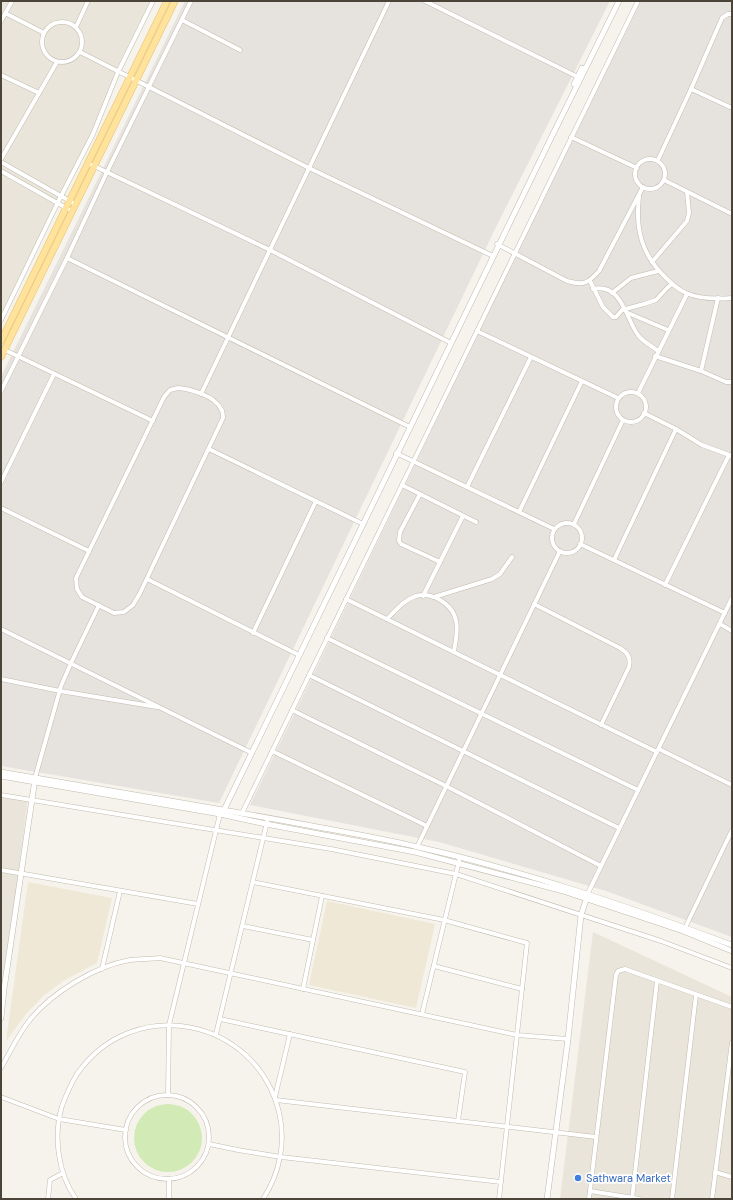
<svg xmlns="http://www.w3.org/2000/svg" width="733" height="1200" font-family="'DM Sans',sans-serif">
	<style>
		.residential { fill: #eae5da }
		.industrial { fill: #e6e2dd }
		.education { fill: #efe8d6 }
		.green { fill: #d2eab5 }
		.lines { fill: none; stroke-linecap: round; stroke-linejoin: round }
		.minor-casing { stroke: #c2bbae; stroke-width: 5 }
		.tertiary-casing { stroke: #c2bbae; stroke-width: 6 }
		.primary-casing { stroke: #e6c16a; stroke-width: 7 }
		.minor { stroke: #fff; stroke-width: 4 }
		.tertiary { stroke: #fff; stroke-width: 5 }
		.primary { stroke: #ffe39c; stroke-width: 6 }
		.shop-dot { fill: #3f7fe0; stroke: #fff; stroke-width: 1.5 }
		.labels { text-anchor: middle; dominant-baseline: central; stroke-width: 3.5; stroke-linejoin: round; paint-order: stroke }
		.shop-label { font-size: 11px; fill: #366cbe; stroke: #fff; text-anchor: start }
	</style>
	<rect width="100%" height="100%" fill="#f6f3ec"/>
	<!-- residential -->
	<g class="residential">
		<polygon points="1,1 156,1 1,319"/>
		<polygon points="1,793 28,798 1,1011"/>
		<polygon points="593,932 732,997 732,1199 560,1199"/>
	</g>
	<!-- industrial -->
	<g class="industrial">
		<polygon points="185,1 610,1 496,227 219,803 1,766 1,377"/>
		<polygon points="640,1 732,1 732,937 606,891 439,842 250,805"/>
	</g>
	<!-- education -->
	<g class="education">
		<polygon points="28,882 112,898 97,963 63,981 43,996 26,1014 6,1041"/>
		<polygon points="327,901 435,924 416,1008 309,985"/>
	</g>
	<!-- green -->
	<circle class="green" cx="168" cy="1138" r="34"/>
	<g class="lines">
		<defs>
			<g id="minor">
				<polyline points="425,1 580,78"/>
				<polyline points="5,13 44,33"/>
				<polyline points="182,20 240,50"/>
				<polyline points="1,21 12,1"/>
				<circle cx="62" cy="42" r="20"/>
				<polyline points="76,27 88,1"/>
				<polyline points="80,52 309,168 493,256"/>
				<polyline points="1,75 39,93"/>
				<polyline points="691,89 732,108"/>
				<polyline points="571,137 637,168"/>
				<polyline points="1,159 57,62"/>
				<circle cx="650" cy="174" r="15"/>
				<polyline points="658,160 691,89 722,18 728,14 732,14"/>
				<polyline points="1,162 75,204"/>
				<polyline points="92,165 270,250 451,343"/>
				<polyline points="1,171 68,209"/>
				<polyline points="664,180 732,214"/>
				<path d="M639 197C635 230 642 255 666 278 672 284 679 290 686 293 699 299 718 299 732 298"/>
				<path d="M497 244 567 281C584 286 588 283 599 271L643 187"/>
				<polyline points="67,258 410,427"/>
				<polyline points="652,262 687,221 689,213 687,192"/>
				<polyline points="590,281 603,307 613,317 616,317 622,310 644,304 656,300 667,288 672,284"/>
				<path d="M593 289C622 283 626 319 638 335 643 342 652 346 658 351"/>
				<polyline points="612,293 631,278 658,271"/>
				<polyline points="628,313 668,330"/>
				<polyline points="1,320 58,202 93,134 118,72 153,1"/>
				<polyline points="477,331 618,398"/>
				<polyline points="5,350 153,421"/>
				<polyline points="655,356 701,371 726,382 732,382"/>
				<polyline points="701,371 718,298"/>
				<path d="M178 388C191 389 215 396 221 409 223 411 223 415 223 418L140 593 133 605 124 612 114 613 82 597 77 589 76 578 164 397 170 390Z"/>
				<polyline points="1,391 67,258 107,172 191,1"/>
				<circle cx="631" cy="407" r="15"/>
				<polyline points="638,393 687,294"/>
				<polyline points="201,394 389,1"/>
				<polyline points="644,413 676,429 702,445 732,456"/>
				<polyline points="209,449 363,524"/>
				<polyline points="396,453 554,529"/>
				<polyline points="1,482 54,374"/>
				<polyline points="402,485 476,522"/>
				<polyline points="467,487 531,357"/>
				<polyline points="420,494 400,532 399,541 401,544 440,562"/>
				<polyline points="1,508 89,551"/>
				<polyline points="519,512 582,381"/>
				<circle cx="567" cy="538" r="15"/>
				<polyline points="574,524 623,420"/>
				<polyline points="580,544 725,613"/>
				<polyline points="614,560 676,429"/>
				<polyline points="147,579 299,655"/>
				<polyline points="665,585 729,455"/>
				<polyline points="423,596 463,516"/>
				<polyline points="434,597 492,579 500,574 512,557"/>
				<polyline points="346,599 657,752"/>
				<path d="M534 604 620 648C628 653 631 658 629 667L601 725"/>
				<path d="M387 619C396 610 404 600 416 596 424 594 433 596 440 600 461 612 458 631 454 651"/>
				<polyline points="720,624 732,631"/>
				<polyline points="1,629 252,753"/>
				<polyline points="253,633 316,501"/>
				<polyline points="327,638 638,790"/>
				<polyline points="309,675 619,828"/>
				<polyline points="1,679 60,691 157,707"/>
				<polyline points="292,710 446,786 601,866"/>
				<polyline points="659,749 732,785"/>
				<polyline points="272,751 427,826"/>
				<polyline points="35,778 61,686 71,663 99,605"/>
				<polyline points="1,795 331,849 456,874 661,941 732,968"/>
				<polyline points="242,813 638,1"/>
				<polyline points="417,847 560,551"/>
				<polyline points="1,870 198,904"/>
				<polyline points="253,882 444,920 527,943 499,1199"/>
				<polyline points="587,895 732,598"/>
				<polyline points="243,926 313,940"/>
				<polyline points="685,928 732,830"/>
				<polyline points="434,966 522,989"/>
				<polyline points="102,969 120,891"/>
				<polyline points="303,989 322,896"/>
				<polyline points="422,1014 460,857"/>
				<polyline points="220,1019 465,1072 458,1121"/>
				<polyline points="216,1034 268,818"/>
				<path d="M1 1068C10 1052 18 1035 29 1021 51 993 95 966 130 960 140 959 150 959 160 958L517 1035 568 1039"/>
				<polyline points="168,1095 169,1025 220,814"/>
				<circle cx="167" cy="1137" r="42"/>
				<polyline points="1,1097 59,1119 126,1130"/>
				<polyline points="275,1097 290,1034"/>
				<polyline points="276,1100 596,1137"/>
				<polyline points="209,1144 238,1150 281,1157 501,1182"/>
				<polyline points="715,1172 732,1177"/>
				<polyline points="590,1191 640,1199"/>
				<polyline points="48,1199 50,1180 63,1173"/>
				<path d="M76 1199C58 1174 53 1136 62 1106 66 1095 71 1084 77 1074 133 993 256 1018 279 1112 286 1142 280 1173 263 1199"/>
				<polyline points="169,1199 169,1179"/>
				<polyline points="589,1199 616,975 618,971 625,969 732,1007"/>
				<polyline points="632,1199 657,981"/>
				<polyline points="672,1199 696,995"/>
				<polyline points="712,1199 732,1042"/>
			</g>
			<g id="tertiary">
				<polyline points="574,84 582,68"/>
				<path d="M1 772C103 790 205 806 307 825 344 832 381 838 418 847 525 871 629 907 732 945"/>
				<polyline points="1,776 220,814 266,824 415,852 563,891 683,931 732,951"/>
				<polyline points="222,814 551,138 619,1"/>
				<polyline points="1,1018 4,989 35,779"/>
				<polyline points="547,1199 568,1039 581,915 587,897"/>
			</g>
			<g id="primary">
				<polyline points="1,341 167,1"/>
				<polyline points="1,357 175,1"/>
			</g>
		</defs>
		<!-- minor casing -->
		<use href="#minor" class="minor-casing"/>
		<!-- tertiary casing -->
		<use href="#tertiary" class="tertiary-casing"/>
		<!-- primary casing -->
		<use href="#primary" class="primary-casing"/>
		<!-- minor -->
		<use href="#minor" class="minor"/>
		<!-- tertiary -->
		<use href="#tertiary" class="tertiary"/>
		<!-- primary -->
		<use href="#primary" class="primary"/>
	</g>
	<!-- markers -->
	<circle class="shop-dot" cx="578" cy="1178" r="4"/>
	<g class="labels">
		<!-- shop labels -->
		<g class="shop-label">
			<text x="586" y="1178">Sathwara Market</text>
		</g>
	</g>
	<!-- border -->
	<rect width="733" height="1200" fill="none" stroke="#4b4439" stroke-width="4"/>
</svg>
